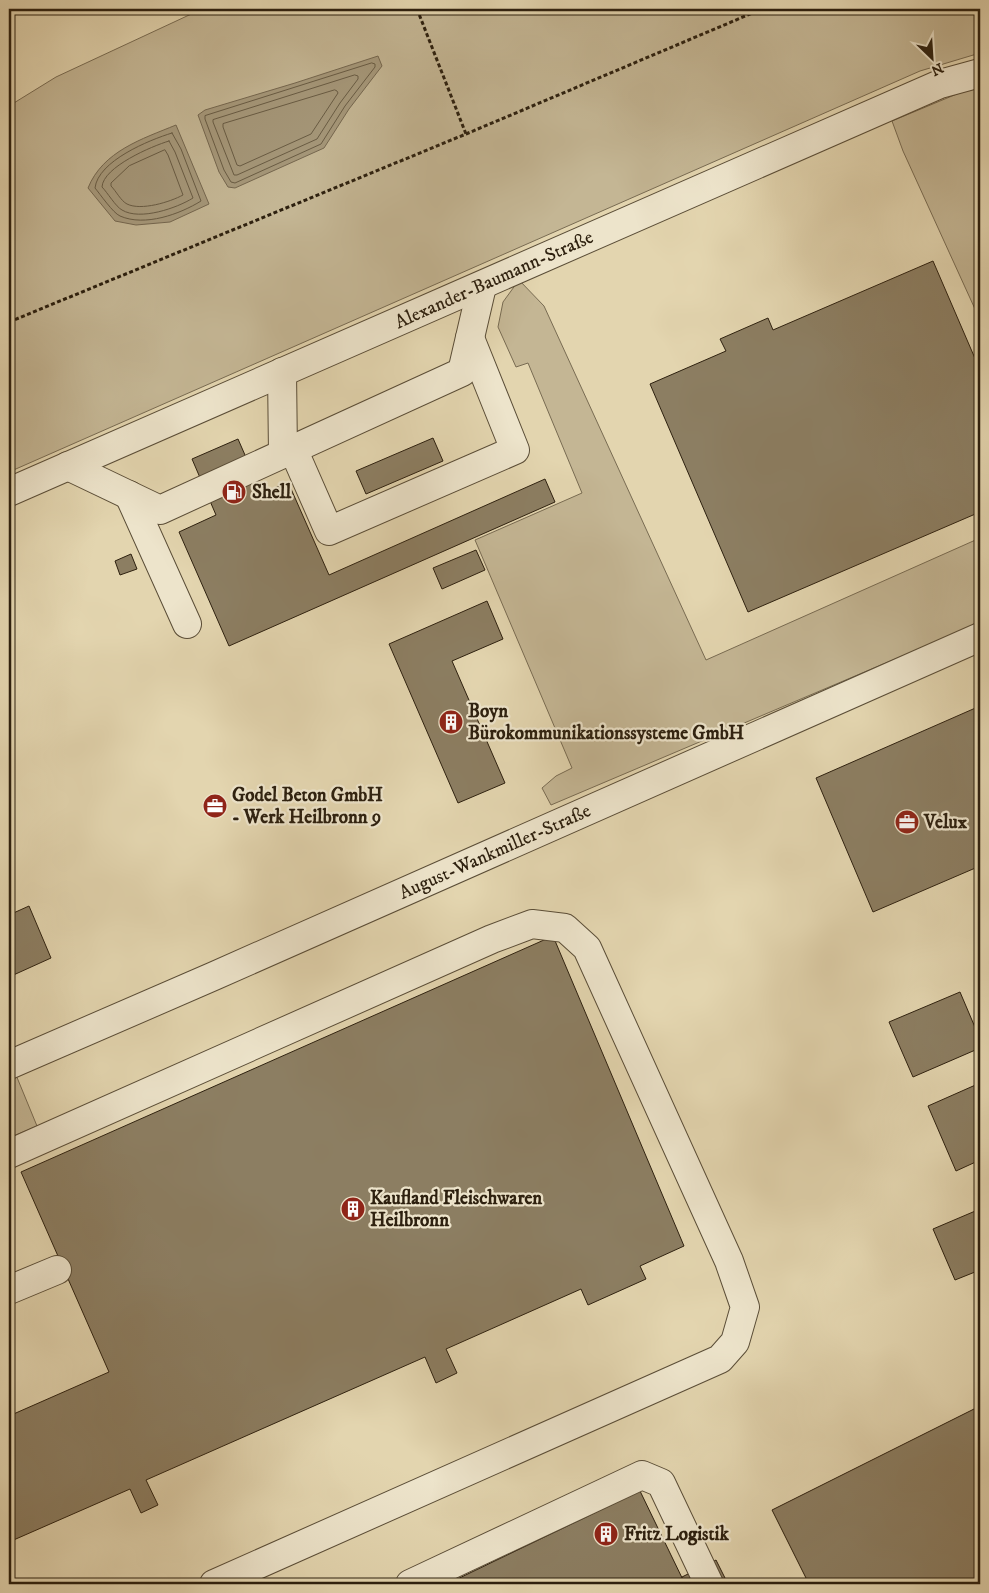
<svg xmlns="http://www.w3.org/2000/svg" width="989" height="1593" font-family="'IM FELL DW Pica',serif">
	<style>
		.green { fill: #c4b694; stroke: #786b52 }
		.water { fill: #a59779; stroke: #75674f }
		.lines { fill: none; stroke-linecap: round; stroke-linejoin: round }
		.shore { stroke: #695c44; stroke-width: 1 }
		.building { fill: #8c7e62; stroke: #2d200f }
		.minor-casing { stroke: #5a4d37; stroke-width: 30 }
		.path { stroke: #2d200f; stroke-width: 3; stroke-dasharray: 4 2.5; stroke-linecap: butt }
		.minor { stroke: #ede4cb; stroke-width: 28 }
		.labels { text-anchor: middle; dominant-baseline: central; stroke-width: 4.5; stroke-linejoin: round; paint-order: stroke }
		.street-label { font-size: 19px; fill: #2d200f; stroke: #ede4cb }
		.poi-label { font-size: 19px; font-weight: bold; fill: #2d200f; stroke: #ede4cb; text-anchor: start }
	</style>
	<rect width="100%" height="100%" fill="#e3d5af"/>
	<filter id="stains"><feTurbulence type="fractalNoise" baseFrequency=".004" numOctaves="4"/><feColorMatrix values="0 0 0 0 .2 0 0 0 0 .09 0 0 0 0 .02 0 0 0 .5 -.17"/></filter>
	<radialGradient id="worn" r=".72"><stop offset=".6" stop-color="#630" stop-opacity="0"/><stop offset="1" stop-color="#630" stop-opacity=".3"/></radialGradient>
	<!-- green -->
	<g class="green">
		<polygon points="202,9 980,9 980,53 920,71 9,472 9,106 56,77"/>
		<polygon points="980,86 980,320 903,151 892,121 964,91"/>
		<polygon points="519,280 544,306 706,660 980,538 980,623 551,805 542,788 556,776 572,768 475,540 582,493 528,363 516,367 498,327 503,302"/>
		<polygon points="16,1075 37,1126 9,1138 9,1079"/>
	</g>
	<!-- water -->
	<g class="water">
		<polygon points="378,56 382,66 349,109 324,148 235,188 228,187 219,172 198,115 205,110 295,83"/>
		<path d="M176 125 209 204 170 222 136 225 115 221 88 188C103 151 142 139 176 125Z"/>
	</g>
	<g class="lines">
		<!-- shore -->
		<g class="shore">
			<polygon points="372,63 375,64 375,67 345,106 321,144 235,183 231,182 224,170 205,119 205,116"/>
			<polygon points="355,75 358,76 358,79 340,103 317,139 237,175 234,175 213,122 213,120"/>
			<polygon points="335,90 337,91 338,93 311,134 240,166 237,165 223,127 223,124"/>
			<path d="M172 133 181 149 201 201C180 214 145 227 120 216 113 213 100 194 95 188 98 161 149 140 172 133Z"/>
			<path d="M169 141 175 152 193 198C177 208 140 221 122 210 116 207 107 192 102 187 103 167 152 146 169 141Z"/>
			<path d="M165 150 168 155 183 195C170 202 141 211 127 204 121 201 116 191 111 186V183L129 166Z"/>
		</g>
	</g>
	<!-- building -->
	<g class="building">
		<polygon points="933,261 980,370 980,512 748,612 650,384 726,351 720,339 768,318 773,330"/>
		<polygon points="433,438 443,461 366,494 356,471"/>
		<polygon points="238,439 262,494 288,482 329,575 545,479 555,502 229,646 179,532 216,515 192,459"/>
		<polygon points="476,550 485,570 442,589 433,568"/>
		<polygon points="131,554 137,569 120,575 115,561"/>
		<polygon points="487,601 503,639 452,661 505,783 458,803 389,644"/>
		<polygon points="980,706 980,866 873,912 816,778"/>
		<polygon points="29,906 51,958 9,977 9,915"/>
		<polygon points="553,936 684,1246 640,1266 646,1279 588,1305 581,1289 446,1349 457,1373 436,1383 425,1357 146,1480 158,1505 141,1513 130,1489 9,1542 9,1416 109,1372 21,1172"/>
		<polygon points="960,992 980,1039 980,1048 913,1077 889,1022"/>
		<polygon points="980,1083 980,1160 956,1171 928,1106"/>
		<polygon points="980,1209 980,1270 955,1280 933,1229"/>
		<polygon points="980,1406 980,1584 809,1584 772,1510"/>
		<polygon points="640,1491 685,1584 447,1584"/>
		<polygon points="716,1560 728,1584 685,1584 682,1577"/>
	</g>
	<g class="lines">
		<defs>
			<g id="minor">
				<polyline points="282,372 283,454"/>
				<polyline points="293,449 329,531 515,450 470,338"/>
				<polyline points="68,466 160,510 462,372 482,286"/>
				<polyline points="9,492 940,84 980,73"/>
				<polyline points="129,495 187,624"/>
				<polyline points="9,1065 214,976 980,637"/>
				<polyline points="9,1154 492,939 532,924 565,928 587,948 729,1261 745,1307 735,1342 720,1359 214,1584"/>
				<polyline points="9,1290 57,1270"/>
				<polyline points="410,1584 642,1475 661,1483 709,1584"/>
			</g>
		</defs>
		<!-- minor casing -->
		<use href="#minor" class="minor-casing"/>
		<!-- path -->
		<g class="path">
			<polyline points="417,9 466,134"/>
			<polyline points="9,322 466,134 762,9"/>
		</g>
		<!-- minor -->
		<use href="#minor" class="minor"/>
	</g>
	<!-- icons -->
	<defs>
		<symbol id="fuel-disc" viewBox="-11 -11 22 22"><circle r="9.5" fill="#8f2418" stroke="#ede4cb"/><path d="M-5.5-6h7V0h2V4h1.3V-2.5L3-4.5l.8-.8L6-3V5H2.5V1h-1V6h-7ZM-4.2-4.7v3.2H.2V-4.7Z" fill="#fff"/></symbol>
		<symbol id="building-disc" viewBox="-11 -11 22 22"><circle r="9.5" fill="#8f2418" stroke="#ede4cb"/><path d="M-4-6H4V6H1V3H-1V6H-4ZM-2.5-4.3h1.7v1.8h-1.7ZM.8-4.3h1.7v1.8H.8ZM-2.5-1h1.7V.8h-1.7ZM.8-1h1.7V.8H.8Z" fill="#fff"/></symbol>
		<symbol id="office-disc" viewBox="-11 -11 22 22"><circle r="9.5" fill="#8f2418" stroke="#ede4cb"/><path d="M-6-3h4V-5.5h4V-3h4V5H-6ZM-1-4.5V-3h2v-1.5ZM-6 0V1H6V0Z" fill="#fff"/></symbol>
	</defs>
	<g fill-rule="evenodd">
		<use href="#fuel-disc" x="220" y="478" width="28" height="28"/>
		<use href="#building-disc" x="437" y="708" width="28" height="28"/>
		<use href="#office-disc" x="201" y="792" width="28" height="28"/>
		<use href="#office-disc" x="893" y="808" width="28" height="28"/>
		<use href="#building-disc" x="339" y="1195" width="28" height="28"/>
		<use href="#building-disc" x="592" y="1520" width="28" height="28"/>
	</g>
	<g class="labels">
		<!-- street labels -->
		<g class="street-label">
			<text transform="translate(494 280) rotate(-24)">Alexander-Baumann-Straße</text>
			<text transform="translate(495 852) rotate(-24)">August-Wankmiller-Straße</text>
		</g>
		<!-- poi labels -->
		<g class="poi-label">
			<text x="252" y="492">Shell</text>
			<text x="468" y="711">Boyn<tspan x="468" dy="22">Bürokommunikationssysteme GmbH</tspan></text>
			<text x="232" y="795">Godel Beton GmbH<tspan x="232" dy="22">- Werk Heilbronn 9</tspan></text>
			<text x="924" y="822">Velux</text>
			<text x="370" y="1198">Kaufland Fleischwaren<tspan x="370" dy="22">Heilbronn</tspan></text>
			<text x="624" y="1534">Fritz Logistik</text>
		</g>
	</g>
	<!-- margin -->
	<rect width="989" height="1593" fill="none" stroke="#e3d5af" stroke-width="30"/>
	<rect x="10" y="10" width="969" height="1573" fill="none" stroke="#2d200f" stroke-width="2.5"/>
	<rect x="15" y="15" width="959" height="1563" fill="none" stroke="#2d200f"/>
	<!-- north arrow -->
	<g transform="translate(932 58) rotate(155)" stroke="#ede4cb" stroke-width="4" paint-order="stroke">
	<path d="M0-4L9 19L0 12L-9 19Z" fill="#2d200f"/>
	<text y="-8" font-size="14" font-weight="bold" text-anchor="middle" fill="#2d200f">N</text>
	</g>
	<rect width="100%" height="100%" filter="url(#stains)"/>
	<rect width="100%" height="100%" fill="url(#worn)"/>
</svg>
